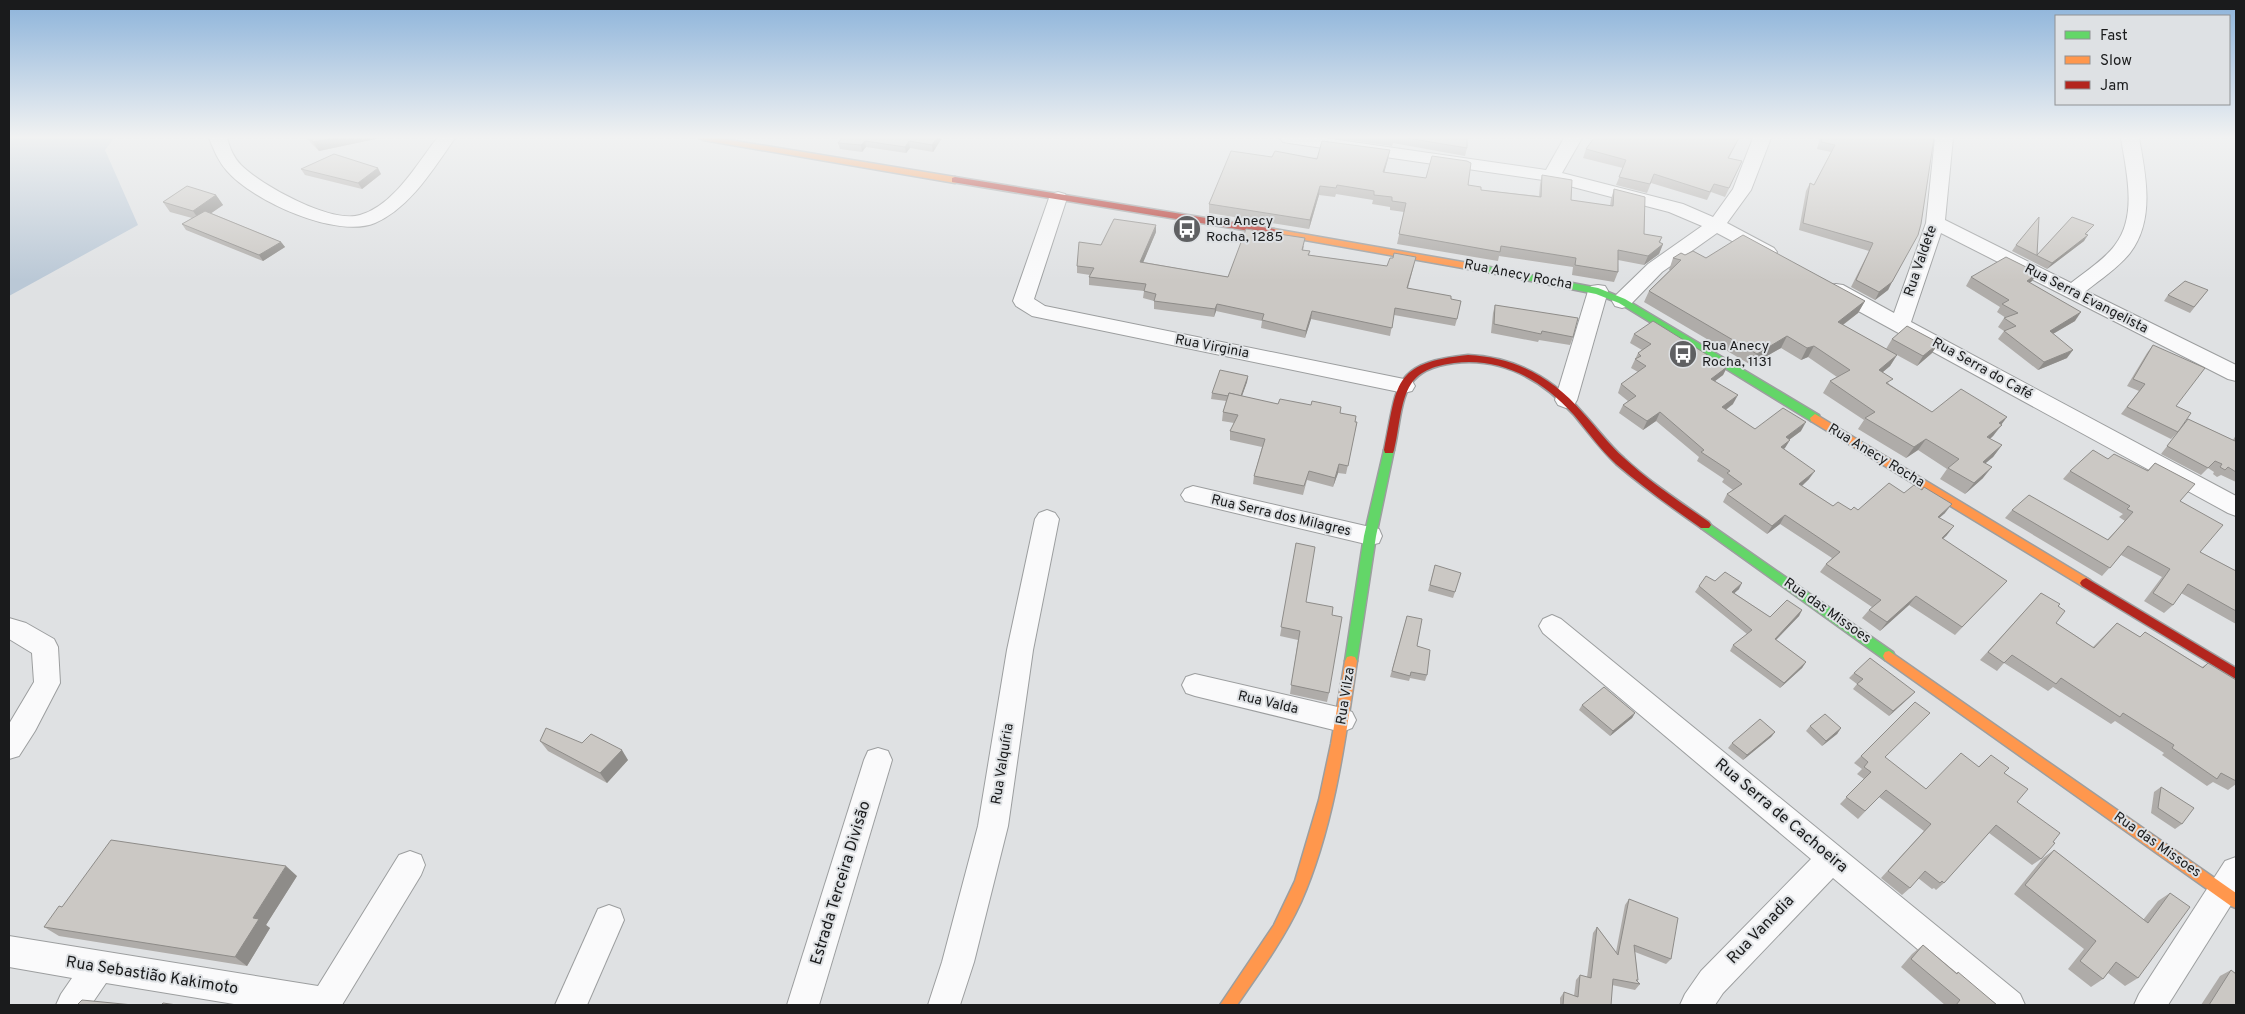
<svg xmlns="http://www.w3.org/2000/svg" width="2245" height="1014" font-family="Overpass,sans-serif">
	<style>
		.forest { fill: #bac8d6 }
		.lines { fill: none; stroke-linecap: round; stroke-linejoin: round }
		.street-casing { stroke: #9c9e9f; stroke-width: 2 }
		.fast-casing { stroke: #9c9e9f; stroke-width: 3 }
		.slow-casing { stroke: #9c9e9f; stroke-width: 3 }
		.jam-casing { stroke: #9c9e9f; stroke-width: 3 }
		.street { fill: #fafafb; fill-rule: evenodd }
		.fast { fill: #63d668; fill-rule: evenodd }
		.slow { fill: #ff974d; fill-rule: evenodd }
		.jam { fill: #b3261e; fill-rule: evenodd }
		.wall { fill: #afaca9 }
		.shaded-wall { fill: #8e8c89 }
		.building { fill: #cbc8c4; stroke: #8e8c89 }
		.labels { text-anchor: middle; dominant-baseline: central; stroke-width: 4; stroke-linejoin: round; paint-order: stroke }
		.poi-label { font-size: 14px; fill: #1a1b1c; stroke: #dee1e4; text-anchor: start }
		.street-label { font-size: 14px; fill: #1a1b1c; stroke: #dee1e4 }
		.near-street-label { font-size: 16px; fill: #1a1b1c; stroke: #dee1e4 }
	</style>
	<rect width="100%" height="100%" fill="#dfe1e3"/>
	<!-- forest -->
	<polygon class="forest" points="9,138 114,138 105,150 138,225 9,296"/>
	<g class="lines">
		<defs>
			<g id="street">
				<path d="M209 138H227C230 148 233 157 241 165 261 185 331 224 360 215 394 205 417 164 437 138H455C434 168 410 208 375 223 337 239 253 201 227 171 218 161 214 150 209 138Z"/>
				<polygon points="1280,138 1325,138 1546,170 1564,138 1582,138 1562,173 1683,204 1713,217 1733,189 1753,138 1771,138 1751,190 1727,223 1774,248 1777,252 1774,256 1767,258 1760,256 1717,233 1662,272 1629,306 1622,308 1615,306 1612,301 1615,296 1648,264 1702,226 1669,212 1550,181 1289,143 1283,142"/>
				<path d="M1935 138H1953L1945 220 2071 283C2086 271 2104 260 2115 245 2138 216 2126 170 2121 138H2139C2146 176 2155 220 2130 253 2118 268 2101 279 2086 291L2236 365V381L2228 379 1941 233 1911 322 2236 496V516L2228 513 1829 295 1826 290 1829 285 1836 284 1843 285 1894 313 1926 223Z"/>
				<polygon points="1058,192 1065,194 1067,198 1034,299 1045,306 1404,379 1412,381 1415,386 1412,391 1404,393 1032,316 1016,306 1013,301 1049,198 1051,194"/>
				<polygon points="1598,285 1605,286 1608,291 1577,400 1574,405 1566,408 1558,405 1555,400 1588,291 1591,286"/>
				<polygon points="1193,486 1370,527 1379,529 1382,536 1379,543 1370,545 1185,501 1181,495 1185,489"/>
				<polygon points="1047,510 1055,513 1059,519 1033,650 1008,826 974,962 960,1005 928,1005 942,962 978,826 1007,650 1035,519 1039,513"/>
				<polygon points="1552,615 1561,619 2020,994 2025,1005 1984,1005 1833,878 1723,993 1715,1005 1680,1005 1685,994 1701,971 1811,859 1543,633 1539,626 1543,619"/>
				<polygon points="9,618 26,623 54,639 58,647 60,683 35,731 19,756 9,759 9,724 34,682 32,653 9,639"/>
				<polygon points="1195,674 1342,708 1352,712 1356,720 1352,728 1342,732 1195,696 1186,693 1182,685 1186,677"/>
				<polygon points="878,748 888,751 892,760 819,1005 787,1005 864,760 868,751"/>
				<polygon points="410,851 421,855 425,865 421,875 342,1005 240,1005 106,983 91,1005 56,1005 61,994 72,978 9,967 9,936 318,986 399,855"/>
				<polygon points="2236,857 2236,897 2168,1005 2134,1005 2139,994 2225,861"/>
				<polygon points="609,905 620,909 624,920 587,1005 555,1005 598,909"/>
			</g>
			<g id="fast">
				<polygon points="1474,264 1598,288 1625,299 1819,415 1820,418 1819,421 1811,421 1619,303 1596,294 1471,269 1471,265"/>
				<polygon points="1389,446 1394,450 1376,536 1357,661 1355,665 1351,666 1347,665 1345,661 1364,536 1384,450"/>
				<polygon points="1705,521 1893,652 1895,656 1893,660 1889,661 1885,660 1701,528 1699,525 1701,522"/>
			</g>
			<g id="slow">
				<polygon points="699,138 717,138 955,177 959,180 955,183 703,140"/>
				<polygon points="1274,229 1474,264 1479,267 1474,270 1271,234 1271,230"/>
				<polygon points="1815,414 2090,580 2092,583 2090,586 2082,586 1811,421 1810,418"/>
				<polygon points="1889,651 2236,893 2236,908 2231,906 1885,660 1883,656 1885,652"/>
				<path d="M1351 656 1355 657 1357 661C1345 742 1334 827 1301 902 1284 939 1260 972 1237 1005H1220L1274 925 1295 881 1319 800 1331 744 1345 661 1347 657Z"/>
			</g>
			<g id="jam">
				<polygon points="955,177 1274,229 1279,232 1274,235 952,182 952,178"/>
				<path d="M1468 355C1515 357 1553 378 1583 413 1597 428 1609 445 1624 458 1650 482 1680 502 1709 522L1711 525 1709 528H1701C1672 508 1643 487 1616 464 1600 449 1588 432 1574 415 1542 380 1502 357 1454 363 1438 365 1420 370 1411 384 1400 400 1399 431 1394 450L1393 453H1385L1384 450C1398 384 1391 363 1468 355Z"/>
				<polygon points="2086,578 2236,668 2236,679 2082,586 2080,583 2082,580"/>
			</g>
		</defs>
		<!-- street casing -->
		<use href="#street" class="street-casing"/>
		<!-- fast casing -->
		<use href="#fast" class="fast-casing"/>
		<!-- slow casing -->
		<use href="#slow" class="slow-casing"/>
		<!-- jam casing -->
		<use href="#jam" class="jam-casing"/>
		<!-- street -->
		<use href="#street" class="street"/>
		<!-- fast -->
		<use href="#fast" class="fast"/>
		<!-- slow -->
		<use href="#slow" class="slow"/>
		<!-- jam -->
		<use href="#jam" class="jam"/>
	</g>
	<!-- wall -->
	<g class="wall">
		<polygon points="306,138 380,138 319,151"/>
		<polygon points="842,138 942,138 933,152 910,148 906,153 866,147 862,152 840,149 838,143"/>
		<polygon points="1343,138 1467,138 1467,148 1465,156 1393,143 1392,146 1343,139"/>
		<polygon points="1594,138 1739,138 1729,158 1742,161 1725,197 1711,192 1707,200 1651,183 1647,193 1616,185 1623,168 1583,158 1586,149"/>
		<polygon points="1820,138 1934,138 1892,282 1888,290 1875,300 1851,287 1869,251 1799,230 1806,191 1810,183 1814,185 1831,152 1817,149"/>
		<polygon points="1272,157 1388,159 1384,172 1468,185 1481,190 1539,196 1540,184 1542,175 1571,200 1610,206 1611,199 1614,189 1644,234 1663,244 1659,254 1644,265 1618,260 1618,272 1614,282 1572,275 1573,267 1499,256 1498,261 1397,244 1404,212 1390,210 1390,207 1372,204 1373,200 1336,194 1335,197 1319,195 1309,229 1209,213 1209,204"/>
		<polygon points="301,169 381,174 362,189 305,175"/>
		<polygon points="216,195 223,205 211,213 281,242 285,247 263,261 186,230 182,224 192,218 170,212 163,202"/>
		<polygon points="2094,225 2086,234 2084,241 2047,269 2012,251 2016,245 2037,255"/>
		<polygon points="1156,232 1143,262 1228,277 1304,246 1303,250 1310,251 1309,255 1387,266 1414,265 1408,288 1451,299 1457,319 1455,326 1394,315 1390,336 1311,319 1305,338 1261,328 1262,321 1216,311 1214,317 1154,309 1154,301 1143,298 1144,291 1089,285 1089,277 1090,275 1077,273 1077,266 1101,245"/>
		<polygon points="1685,255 1706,258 1865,301 1858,313 1843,325 1886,349 1892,339 1932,353 1917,366 1897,355 1890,366 1883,372 1889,384 1932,412 2002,425 1993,436 1990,439 2002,445 1993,457 1985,463 1983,478 1965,494 1940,479 1947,469 1918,450 1906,458 1858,429 1864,420 1823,393 1830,381 1837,377 1808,357 1801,360 1781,348 1751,365 1644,302 1649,291 1670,270 1669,270 1673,258"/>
		<polygon points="2038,273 2032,281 2029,283 2075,321 2053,334 2067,358 2038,370 1998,339 2004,331 1998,327 2004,318 2006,318 1997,312 2000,307 1966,286 1971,277"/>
		<polygon points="2208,290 2190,313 2164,301 2168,295"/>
		<polygon points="1495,305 1573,337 1570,345 1539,340 1538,342 1491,333 1493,313"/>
		<polygon points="1634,334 1727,367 1723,375 1715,381 1733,404 1726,410 1755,429 1801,431 1790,439 1784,449 1809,479 1802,486 1833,506 1851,510 1858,510 1904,493 1945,513 1939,518 1947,535 1943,539 2007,581 1955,635 1909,605 1880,631 1862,618 1869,610 1872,607 1820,572 1826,564 1832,558 1780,524 1767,534 1723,502 1727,494 1733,490 1722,482 1724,479 1697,461 1699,457 1656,421 1643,430 1619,413 1623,405 1628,401 1618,393 1621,384 1638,372 1631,368 1638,353 1642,350 1630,343"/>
		<polygon points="2153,345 2176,406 2178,432 2171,439 2121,414 2139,391 2127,386 2147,353"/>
		<polygon points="1248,376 1247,382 1242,396 1278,404 1340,413 1355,422 1357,422 1346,474 1338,473 1333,487 1307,480 1303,495 1253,484 1254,476 1262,447 1230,440 1230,431 1234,423 1222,421 1223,412 1226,401 1211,399 1212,393"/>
		<polygon points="2188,419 2233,440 2236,435 2236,482 2221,475 2217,477 2213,474 2214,472 2208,468 2201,475 2161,454 2182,427"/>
		<polygon points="2108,459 2148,470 2155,463 2180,501 2200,552 2236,571 2236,624 2181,593 2173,605 2164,613 2144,601 2162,577 2121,555 2102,576 2005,518 2012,510 2107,540 2125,521 2119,517 2123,514 2063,479 2070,471"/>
		<polygon points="1296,543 1306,602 1332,615 1329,693 1327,702 1290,694 1298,640 1280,636"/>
		<polygon points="1435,565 1455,592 1453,598 1428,591"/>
		<polygon points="1715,581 1739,589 1734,593 1770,617 1802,610 1799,616 1776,640 1806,662 1802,668 1780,688 1730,651 1733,645 1747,634 1695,592 1699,586"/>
		<polygon points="2041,593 2058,606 2056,623 2093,647 2117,623 2140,637 2145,632 2202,667 2208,663 2236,680 2236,784 2228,790 2213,782 2207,786 2162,755 2164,753 2115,721 2111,724 2053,687 2048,691 2004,663 1997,671 1980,660"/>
		<polygon points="1407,616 1417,646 1427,675 1425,681 1410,678 1409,681 1390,677"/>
		<polygon points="1854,673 1915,692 1889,716 1853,689 1857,684 1849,678"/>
		<polygon points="1582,705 1635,713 1632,718 1610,736 1579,710"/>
		<polygon points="1810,726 1841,728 1837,734 1822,746 1806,731"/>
		<polygon points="1775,732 1771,737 1743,760 1728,748 1732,743"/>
		<polygon points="540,741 582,743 628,760 607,783 548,751"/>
		<polygon points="1991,755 2004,773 2041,859 2032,865 1989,833 1944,883 1936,890 1934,888 1932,889 1918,878 1910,888 1902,895 1881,878 1924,831 1879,797 1858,819 1840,804 1864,779 1857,774 1862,769 1854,763 1861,756 1885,758 1926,789 1979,766"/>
		<polygon points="2161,787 2182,824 2175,829 2151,813 2154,792"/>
		<polygon points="2054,850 2143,920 2158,901 2170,893 2138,978 2125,986 2108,973 2103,979 2091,987 2068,969 2084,949 2014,894 2043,858"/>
		<polygon points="297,876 266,925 270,928 247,966 59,936 44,927 62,907"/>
		<polygon points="1629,899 1671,959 1666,964 1635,952 1638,980 1637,981 1640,984 1635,990 1612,985 1611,1005 1560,1005 1560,998 1564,992 1574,996 1576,980 1580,975 1587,977 1593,933 1597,927 1616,952 1625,905"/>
		<polygon points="1923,945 1957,973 1997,1005 1945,1005 1901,967 1912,954"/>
		<polygon points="2231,970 2236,1005 2201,1005 2220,976"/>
	</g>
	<!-- shaded-wall -->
	<g class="shaded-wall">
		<polygon points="332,138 380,138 319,151 313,142"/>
		<polygon points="937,138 942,138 933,152 932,145"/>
		<polygon points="865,141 866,147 862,152 861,145"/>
		<polygon points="909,141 910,148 906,153 905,147"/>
		<polygon points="1390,150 1388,159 1382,181 1383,172"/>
		<polygon points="378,168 381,174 362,189 358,183"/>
		<polygon points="1320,186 1319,195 1309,229 1310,220"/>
		<polygon points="216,195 223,205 200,221 193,211"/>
		<polygon points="1156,225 1156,232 1140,270 1140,262"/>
		<polygon points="2088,235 2084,241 2047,269 2052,263"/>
		<polygon points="1662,237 1658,247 1663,244 1659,254 1644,265 1648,256 1659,242"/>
		<polygon points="281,242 285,247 263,261 259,255"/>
		<polygon points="2038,273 2032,281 2021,290 2027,281"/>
		<polygon points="1892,282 1888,290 1875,300 1879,292"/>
		<polygon points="1865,301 1858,313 1832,333 1838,322"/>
		<polygon points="1217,304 1216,311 1214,317 1215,309"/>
		<polygon points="1312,311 1311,319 1305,338 1306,331"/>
		<polygon points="2081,312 2075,321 2044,339 2050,331"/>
		<polygon points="1787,336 1781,348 1751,365 1757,354"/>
		<polygon points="1939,343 1932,353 1917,366 1923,356"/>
		<polygon points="1814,346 1808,357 1801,360 1807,348"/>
		<polygon points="2073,350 2067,358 2038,370 2044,362"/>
		<polygon points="1897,355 1890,366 1872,381 1879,370"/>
		<polygon points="1727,367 1723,375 1707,387 1711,379"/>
		<polygon points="1248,376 1247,382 1239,404 1240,398"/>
		<polygon points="1738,395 1733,404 1717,416 1722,407"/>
		<polygon points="1660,412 1656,421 1643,430 1647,421"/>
		<polygon points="2007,417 1993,436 1979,448 1999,423"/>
		<polygon points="1806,422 1801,431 1781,446 1786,437"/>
		<polygon points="1926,439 1918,450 1906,458 1914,447"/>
		<polygon points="1790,440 1785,448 1776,455 1781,447"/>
		<polygon points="2002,445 1993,457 1974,473 1983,462"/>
		<polygon points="1339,464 1338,473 1333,487 1335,478"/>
		<polygon points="1992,467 1983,478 1965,494 1974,483"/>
		<polygon points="1815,471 1809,479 1794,493 1799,484"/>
		<polygon points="1952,504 1945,513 1931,525 1938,517"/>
		<polygon points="1785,515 1780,524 1767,534 1772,526"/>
		<polygon points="1954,526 1947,535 1935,546 1942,538"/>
		<polygon points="1742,583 1739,589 1729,598 1732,592"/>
		<polygon points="1916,596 1909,605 1880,631 1887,622"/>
		<polygon points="1802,610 1799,616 1771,645 1775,639"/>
		<polygon points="1806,662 1802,668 1780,688 1784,683"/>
		<polygon points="1915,692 1910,697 1889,716 1893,711"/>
		<polygon points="1635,713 1632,718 1610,736 1613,731"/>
		<polygon points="1841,728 1837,734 1822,746 1826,741"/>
		<polygon points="1775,732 1771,737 1743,760 1747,755"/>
		<polygon points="622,750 628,760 607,783 600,773"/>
		<polygon points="286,866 297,876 266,925 270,928 247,966 235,957 253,918"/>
	</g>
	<!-- building -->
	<g class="building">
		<polygon points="310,138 332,138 313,142"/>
		<polygon points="842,138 937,138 932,145 909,141 905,147 865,141 861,145 838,143"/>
		<polygon points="1407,138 1467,138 1467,148"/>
		<polygon points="1594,138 1739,138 1728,158 1742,161 1729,188 1714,184 1710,192 1654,174 1650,184 1619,177 1626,160 1586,149"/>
		<polygon points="1822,138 1934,138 1921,224 1918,235 1892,282 1879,292 1856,280 1873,243 1803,223 1810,183 1814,185 1835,145 1821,142"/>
		<polygon points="1322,141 1390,150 1383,172 1426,178 1432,156 1467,161 1471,163 1468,185 1481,187 1481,190 1541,197 1542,175 1572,180 1571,200 1613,206 1614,189 1645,197 1644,234 1662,237 1659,242 1663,244 1648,256 1618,250 1618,272 1575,265 1576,258 1501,246 1500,252 1399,234 1406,203 1392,201 1392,197 1374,195 1374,191 1337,185 1336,188 1320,186 1310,220 1209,204 1231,151 1272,157 1275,151 1317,159"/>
		<polygon points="334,154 378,168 358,183 301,169"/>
		<polygon points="187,186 216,195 193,211 163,202"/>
		<polygon points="205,211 281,242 259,255 182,224"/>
		<polygon points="2039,217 2037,255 2072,217 2094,225 2085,234 2088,235 2052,263 2016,245"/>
		<polygon points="1114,219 1156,225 1140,262 1228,277 1246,229 1305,238 1302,250 1310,251 1308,255 1387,266 1390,258 1393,258 1394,253 1416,257 1407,288 1451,296 1451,299 1461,301 1457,319 1395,308 1392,328 1312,311 1306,331 1262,320 1264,314 1217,304 1215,309 1154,301 1156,294 1144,291 1146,284 1089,277 1094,268 1077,266 1079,242 1101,245"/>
		<polygon points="1743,235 1865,301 1838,322 1897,355 1879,370 1893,379 1886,383 1932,412 1961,389 2007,417 1999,423 2002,425 1987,437 2002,445 1983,462 1992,467 1974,483 1948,468 1959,459 1926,439 1914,447 1865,418 1875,412 1830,381 1850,370 1814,346 1807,348 1787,336 1757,354 1649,291 1681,260 1673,258 1681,253 1685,255 1693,251 1706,258"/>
		<polygon points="2006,257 2038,273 2027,281 2081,312 2050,331 2073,350 2044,362 2004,331 2016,326 2004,318 2018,313 2002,304 2009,300 1971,277"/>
		<polygon points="2185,281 2208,290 2194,307 2168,295"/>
		<polygon points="1495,305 1578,318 1573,337 1542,331 1541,334 1494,324"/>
		<polygon points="1653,321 1727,367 1711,379 1738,395 1722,407 1755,429 1783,408 1806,422 1786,437 1790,440 1781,447 1815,471 1799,484 1833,506 1838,502 1851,510 1854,507 1858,510 1889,483 1904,493 1914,485 1922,490 1924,487 1952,504 1938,517 1954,526 1942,538 2007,581 1962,627 1916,596 1887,622 1869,610 1881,600 1826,564 1840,552 1785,515 1772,526 1727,494 1742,484 1727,473 1730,471 1701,452 1704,450 1660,412 1647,421 1623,405 1636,396 1621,384 1646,366 1635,359 1641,356 1638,353 1651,344 1634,334"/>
		<polygon points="1907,326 1939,343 1923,356 1892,339"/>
		<polygon points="2153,345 2205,368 2176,406 2191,413 2178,432 2127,407 2145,384 2133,379"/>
		<polygon points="1220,370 1248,376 1241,396 1229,393 1228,396 1212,393"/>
		<polygon points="1229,393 1278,404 1280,399 1311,405 1312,401 1341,407 1340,413 1356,416 1355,422 1357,422 1348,466 1339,464 1335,478 1309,471 1304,486 1254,476 1265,439 1230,431 1238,415 1223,412"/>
		<polygon points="2188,419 2235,441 2236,440 2236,472 2228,467 2225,470 2220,467 2222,464 2215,461 2208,468 2167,446"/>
		<polygon points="2093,450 2108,459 2114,454 2148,471 2155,463 2195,484 2180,501 2223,525 2200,552 2236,571 2236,611 2188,584 2173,605 2153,593 2170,569 2128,546 2110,568 2012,510 2029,495 2108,540 2133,512 2127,509 2130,506 2070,471"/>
		<polygon points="1296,543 1315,547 1306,602 1333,607 1332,615 1342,617 1329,693 1291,685 1300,631 1281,627"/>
		<polygon points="1435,565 1461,573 1455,592 1430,585"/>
		<polygon points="1725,572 1742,583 1732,592 1770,617 1787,600 1802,610 1775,639 1806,662 1784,683 1733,645 1752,630 1699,586 1706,576 1715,581"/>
		<polygon points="2041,593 2060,604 2058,606 2065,611 2056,623 2094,648 2117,623 2140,637 2145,632 2203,668 2208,663 2236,680 2236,781 2221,773 2217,779 2172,748 2174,745 2123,713 2120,717 2061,678 2056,684 2012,655 2004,663 1988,652"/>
		<polygon points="1407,616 1422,619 1417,646 1430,650 1427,675 1411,672 1410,676 1392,671"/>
		<polygon points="1870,658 1915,692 1893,711 1857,684 1863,679 1854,673"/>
		<polygon points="1604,687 1635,713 1613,731 1582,705"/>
		<polygon points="1915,702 1930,713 1885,757 1926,789 1961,753 1979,767 1991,755 2009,768 2004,773 2028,789 2017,802 2060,833 2053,842 2055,843 2041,859 1996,825 1944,883 1942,881 1940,883 1925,871 1910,888 1888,871 1931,824 1886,790 1865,811 1846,797 1871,772 1864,767 1868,762 1861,756"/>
		<polygon points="1825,714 1841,728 1826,741 1810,726"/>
		<polygon points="1760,719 1775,732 1747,755 1732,743"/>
		<polygon points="546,728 582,743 591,734 622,750 600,773 540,741"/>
		<polygon points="2161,787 2194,808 2182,824 2158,808"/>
		<polygon points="111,840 286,866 253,918 259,919 235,957 44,927 59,906 62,907"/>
		<polygon points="2054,850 2148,923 2170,893 2190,907 2138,978 2116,962 2103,979 2080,961 2096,941 2025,885"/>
		<polygon points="1629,899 1678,918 1671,959 1634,945 1638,980 1636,980 1640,984 1613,979 1611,1005 1563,1005 1564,992 1578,997 1580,975 1591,978 1597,927 1618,955"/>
		<polygon points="1923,945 1957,974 1958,972 1997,1005 1956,1005 1960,1000 1911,959"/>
		<polygon points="2231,970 2236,974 2236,1005 2209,1005"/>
		<polygon points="82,1000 133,1005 77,1005"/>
		<polygon points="163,1003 177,1005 161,1005"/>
	</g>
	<!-- sky -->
	<linearGradient id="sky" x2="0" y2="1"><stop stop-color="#8cb3da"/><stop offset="0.49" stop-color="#f1f2f2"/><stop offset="1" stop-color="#f1f2f2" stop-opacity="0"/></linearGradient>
	<rect width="2245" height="280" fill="url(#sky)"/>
	<!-- icons -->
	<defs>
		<symbol id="bus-disc" viewBox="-11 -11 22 22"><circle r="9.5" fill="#5f6062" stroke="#dee1e4"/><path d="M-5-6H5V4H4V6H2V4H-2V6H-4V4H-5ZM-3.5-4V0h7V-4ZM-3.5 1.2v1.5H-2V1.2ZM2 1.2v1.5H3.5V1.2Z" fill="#fff"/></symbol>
	</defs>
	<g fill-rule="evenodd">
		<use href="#bus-disc" x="1171" y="213" width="32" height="32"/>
		<use href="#bus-disc" x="1667" y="338" width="32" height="32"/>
	</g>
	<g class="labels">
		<!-- poi labels -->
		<g class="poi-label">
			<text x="1206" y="221">Rua Anecy<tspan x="1206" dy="16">Rocha, 1285</tspan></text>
			<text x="1702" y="346">Rua Anecy<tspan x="1702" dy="16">Rocha, 1131</tspan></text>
		</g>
		<!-- street labels -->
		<g class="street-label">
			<text transform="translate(1921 261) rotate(-71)">Rua Valdete</text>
			<text transform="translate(1518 275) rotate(11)">Rua Anecy Rocha</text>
			<text transform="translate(2086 299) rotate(27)">Rua Serra Evangelista</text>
			<text transform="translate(1212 347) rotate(11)">Rua Virginia</text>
			<text transform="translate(1982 369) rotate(29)">Rua Serra do Café</text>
			<text transform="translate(1876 456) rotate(31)">Rua Anecy Rocha</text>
			<text transform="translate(1281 516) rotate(13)">Rua Serra dos Milagres</text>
			<text transform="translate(1827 611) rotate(35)">Rua das Missoes</text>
			<text transform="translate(1346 696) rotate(-81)">Rua Vilza</text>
			<text transform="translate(1268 703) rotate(13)">Rua Valda</text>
			<text transform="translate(1003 764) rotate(-81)">Rua Valquíria</text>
			<text transform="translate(2157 845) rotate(35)">Rua das Missoes</text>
		</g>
		<!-- near-street labels -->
		<g class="near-street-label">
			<text transform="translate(1781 816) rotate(40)">Rua Serra de Cachoeira</text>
			<text transform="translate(841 883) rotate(-73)">Estrada Terceira Divisão</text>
			<text transform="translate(1761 930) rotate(-46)">Rua Vanadia</text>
			<text transform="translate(152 976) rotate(9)">Rua Sebastião Kakimoto</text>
		</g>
	</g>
	<!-- border -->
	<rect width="2245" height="1014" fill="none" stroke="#1a1b1c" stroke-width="20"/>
	<!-- legend -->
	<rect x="2055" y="15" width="175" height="90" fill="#dee1e4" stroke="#909294"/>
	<rect x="2065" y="31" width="25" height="8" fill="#63d668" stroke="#909294"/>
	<text x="2100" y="40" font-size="15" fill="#1a1b1c">Fast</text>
	<rect x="2065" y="56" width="25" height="8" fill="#ff974d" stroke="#909294"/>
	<text x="2100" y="65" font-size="15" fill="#1a1b1c">Slow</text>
	<rect x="2065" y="81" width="25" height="8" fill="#b3261e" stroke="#909294"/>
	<text x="2100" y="90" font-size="15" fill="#1a1b1c">Jam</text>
</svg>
